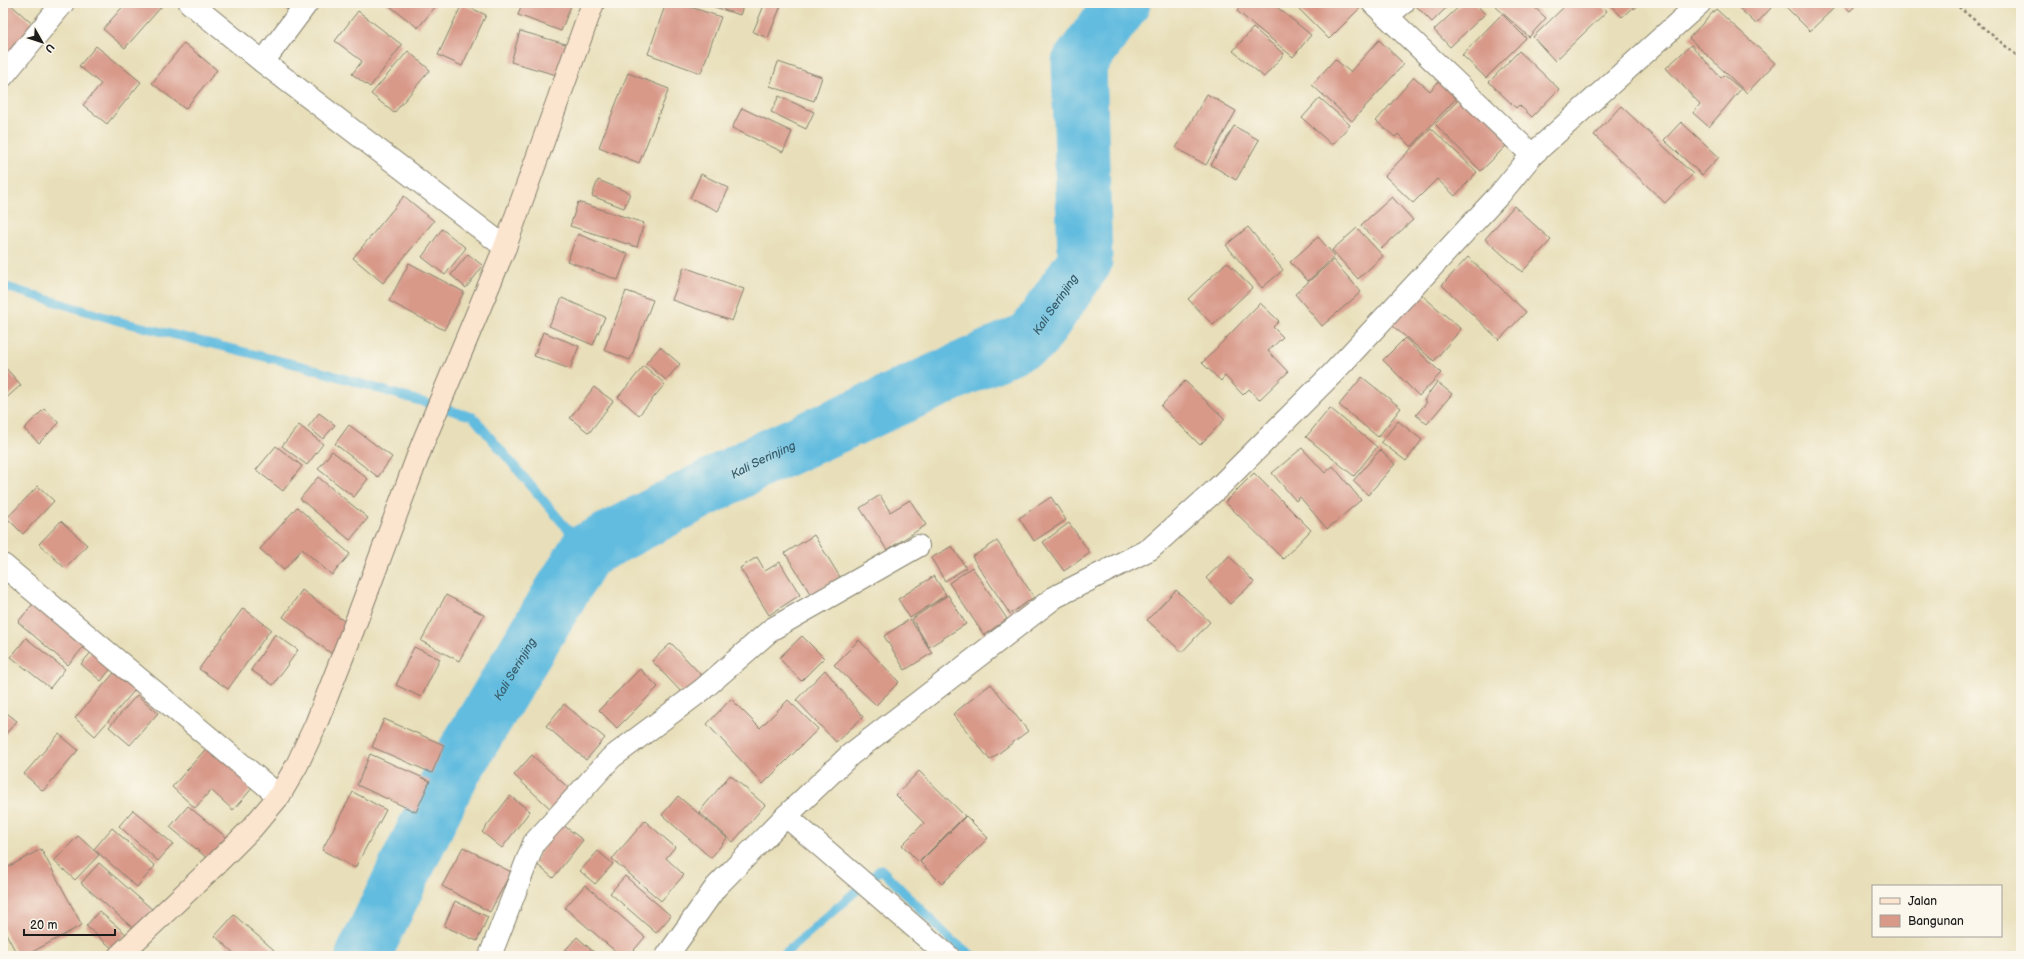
<svg xmlns="http://www.w3.org/2000/svg" width="2024" height="959" font-family="'Balsamiq Sans',sans-serif">
	<style>
		.lines { fill: none; stroke-linecap: round; stroke-linejoin: round }
		.stream { stroke: #62bcdf; stroke-width: 9 }
		.river { stroke: #62bcdf; stroke-width: 55 }
		.building { fill: #d89989 }
		.street-casing { stroke: #827e6b; stroke-width: 24 }
		.secondary-casing { stroke: #827e6b; stroke-width: 24 }
		.path { stroke: #827e6b; stroke-width: 2.5; stroke-dasharray: 3 3; stroke-linecap: butt }
		.street { stroke: #fff; stroke-width: 22 }
		.secondary { stroke: #fbe5cf; stroke-width: 22 }
		.labels { text-anchor: middle; dominant-baseline: central; stroke-width: 3; stroke-linejoin: round; paint-order: stroke }
		.water-label { font-size: 12px; font-style: italic; fill: #385c6a; stroke: #fbf7ec }
	</style>
	<rect width="100%" height="100%" fill="#fbf7ec"/>
	<filter id="ink" filterUnits="userSpaceOnUse"><feTurbulence type="fractalNoise" baseFrequency=".025" numOctaves="2"/><feDisplacementMap in="SourceGraphic" scale="8" xChannelSelector="R" yChannelSelector="G"/><feConvolveMatrix kernelMatrix="1 2 1 2 8 2 1 2 1" color-interpolation-filters="sRGB"/></filter>
	<filter id="wash" filterUnits="userSpaceOnUse"><feTurbulence type="fractalNoise" baseFrequency=".012" numOctaves="4" result="noise"/><feDisplacementMap in="SourceGraphic" scale="16" xChannelSelector="R" yChannelSelector="G"/><feGaussianBlur stdDeviation="0.9" result="paint"/><feColorMatrix in="noise" values="0 0 0 0 0 0 0 0 0 0 0 0 0 0 0 0 0 1.4 0 .05"/><feComposite in="paint" operator="in"/></filter>
	<g filter="url(#wash)">
		<rect width="100%" height="100%" fill="#e8dfba"/>
		<g class="lines">
			<!-- stream -->
			<g class="stream">
				<polyline points="3,286 122,322 302,366 473,417 586,551"/>
				<polyline points="782,956 881,869 949,938 973,956"/>
			</g>
			<!-- river -->
			<path class="river" id="s1" d="M363 956 450 777 586 551 763 459 1033 337 1085 261 1079 63 1123 3"/>
		</g>
		<g id="blocks">
			<!-- building -->
			<g class="building">
				<polygon points="3,3 9,3 38,29 11,60 3,53"/>
				<polygon points="126,3 158,3 162,6 125,48 103,29"/>
				<polygon points="279,3 302,3 293,14"/>
				<polygon points="386,3 430,3 435,7 418,28"/>
				<polygon points="522,3 572,3 561,31 518,15"/>
				<polygon points="666,3 678,3 721,17 701,73 648,54"/>
				<polygon points="702,3 744,3 740,15"/>
				<polygon points="765,3 782,3 768,38 753,32"/>
				<polygon points="1243,3 1272,3 1311,35 1293,57 1237,11"/>
				<polygon points="1304,3 1361,3 1363,5 1329,39 1298,8"/>
				<polygon points="1413,3 1451,3 1432,22"/>
				<polygon points="1463,3 1475,3 1485,14 1450,47 1434,30"/>
				<polygon points="1499,3 1530,3 1546,18 1529,37 1496,7"/>
				<polygon points="1568,3 1600,3 1607,11 1555,61 1533,37"/>
				<polygon points="1608,3 1641,3 1634,9 1633,7 1622,17"/>
				<polygon points="1738,3 1766,3 1771,8 1756,24 1736,5"/>
				<polygon points="1790,3 1830,3 1834,8 1810,31 1786,7"/>
				<polygon points="1842,3 1858,3 1850,11"/>
				<polygon points="462,4 486,15 462,66 438,55"/>
				<polygon points="1716,9 1775,63 1747,93 1689,38"/>
				<polygon points="358,11 402,45 370,87 352,74 362,61 335,41"/>
				<polygon points="1502,14 1526,38 1486,78 1462,55"/>
				<polygon points="1253,28 1284,54 1264,77 1233,51"/>
				<polygon points="520,31 569,45 560,76 511,62"/>
				<polygon points="1379,40 1404,64 1352,121 1312,85 1335,59 1350,72"/>
				<polygon points="184,43 217,70 185,109 152,83"/>
				<polygon points="1691,45 1721,78 1724,75 1741,89 1709,127 1693,113 1700,104 1666,68"/>
				<polygon points="96,46 141,82 107,124 83,105 101,84 79,66"/>
				<polygon points="408,51 430,70 394,113 371,94"/>
				<polygon points="1519,51 1559,89 1532,117 1519,105 1516,108 1489,82"/>
				<polygon points="778,62 822,77 814,101 770,86"/>
				<polygon points="628,73 669,89 639,163 599,147"/>
				<polygon points="1444,75 1462,92 1411,147 1398,134 1395,137 1376,121 1414,77 1430,91"/>
				<polygon points="1465,93 1512,140 1481,171 1435,124"/>
				<polygon points="1207,94 1236,111 1206,165 1176,148"/>
				<polygon points="779,96 814,112 806,129 771,112"/>
				<polygon points="1320,98 1350,125 1332,145 1302,118"/>
				<polygon points="1621,106 1693,174 1665,203 1594,135"/>
				<polygon points="742,108 792,132 783,152 732,128"/>
				<polygon points="1681,122 1719,157 1702,175 1664,140"/>
				<polygon points="1234,126 1259,140 1236,180 1211,165"/>
				<polygon points="1431,128 1477,172 1455,196 1437,179 1413,203 1385,176"/>
				<polygon points="701,174 729,188 718,211 690,198"/>
				<polygon points="598,180 630,193 624,208 592,196"/>
				<polygon points="404,196 434,221 383,283 353,258"/>
				<polygon points="1392,197 1413,220 1382,248 1361,225"/>
				<polygon points="578,202 644,223 637,247 570,226"/>
				<polygon points="1514,206 1551,240 1522,272 1485,239"/>
				<polygon points="1248,227 1283,270 1262,288 1226,245"/>
				<polygon points="1357,228 1383,256 1358,279 1332,250"/>
				<polygon points="442,229 466,248 445,275 422,257"/>
				<polygon points="578,234 628,254 618,280 567,261"/>
				<polygon points="1318,237 1335,256 1308,281 1290,262"/>
				<polygon points="468,254 483,266 466,288 451,275"/>
				<polygon points="1468,257 1526,312 1499,340 1442,285"/>
				<polygon points="1333,260 1361,292 1322,326 1295,294"/>
				<polygon points="1227,262 1252,288 1213,325 1188,299"/>
				<polygon points="409,263 464,292 444,330 389,301"/>
				<polygon points="684,267 744,289 732,321 672,300"/>
				<polygon points="1416,290 1461,329 1434,361 1388,322"/>
				<polygon points="626,291 653,300 630,360 604,350"/>
				<polygon points="562,298 605,317 593,345 549,326"/>
				<polygon points="1260,303 1279,321 1273,327 1283,337 1268,351 1288,372 1259,400 1249,389 1243,395 1225,376 1221,381 1202,363"/>
				<polygon points="543,332 579,346 570,369 534,356"/>
				<polygon points="1405,338 1441,373 1419,396 1383,360"/>
				<polygon points="660,347 680,364 666,380 646,363"/>
				<polygon points="4,366 21,385 3,401 3,367"/>
				<polygon points="644,366 665,384 639,415 618,397"/>
				<polygon points="1362,377 1401,408 1378,437 1339,405"/>
				<polygon points="1185,381 1225,419 1200,445 1161,406"/>
				<polygon points="1437,382 1452,394 1427,424 1416,415 1427,402 1424,400"/>
				<polygon points="594,387 613,401 589,433 570,418"/>
				<polygon points="1330,408 1377,447 1354,476 1306,437"/>
				<polygon points="44,409 59,423 39,443 24,429"/>
				<polygon points="319,413 335,425 323,439 308,427"/>
				<polygon points="1398,421 1422,440 1406,461 1381,442"/>
				<polygon points="299,425 323,444 307,465 282,446"/>
				<polygon points="349,425 392,457 378,477 335,444"/>
				<polygon points="276,446 302,466 283,491 256,470"/>
				<polygon points="1302,448 1325,473 1333,466 1361,500 1327,529 1300,497 1296,501 1272,473"/>
				<polygon points="1380,450 1395,464 1368,495 1353,481"/>
				<polygon points="332,451 368,479 354,497 318,469"/>
				<polygon points="1254,473 1311,530 1283,559 1225,502"/>
				<polygon points="318,477 368,518 350,540 300,499"/>
				<polygon points="38,486 54,501 23,534 7,518"/>
				<polygon points="880,495 890,512 910,500 926,525 887,550 860,508"/>
				<polygon points="1051,497 1066,520 1034,541 1019,518"/>
				<polygon points="297,507 350,554 332,575 302,549 284,570 260,549"/>
				<polygon points="61,521 87,545 65,568 39,544"/>
				<polygon points="1069,523 1090,553 1064,571 1043,542"/>
				<polygon points="814,535 840,577 811,595 785,553"/>
				<polygon points="997,541 1034,597 1010,614 972,557"/>
				<polygon points="952,546 966,568 945,581 931,558"/>
				<polygon points="1229,556 1254,582 1230,604 1206,578"/>
				<polygon points="757,557 765,571 780,562 800,595 769,615 740,568"/>
				<polygon points="972,567 1007,619 984,635 949,583"/>
				<polygon points="934,576 946,595 910,618 898,599"/>
				<polygon points="302,590 352,627 332,654 283,617"/>
				<polygon points="1176,590 1210,622 1182,652 1147,620"/>
				<polygon points="446,595 484,615 459,661 421,641"/>
				<polygon points="948,595 966,624 929,647 912,619"/>
				<polygon points="36,600 87,643 68,665 18,622"/>
				<polygon points="243,608 271,629 228,689 199,669"/>
				<polygon points="910,619 932,653 905,670 884,636"/>
				<polygon points="275,634 298,650 273,685 251,670"/>
				<polygon points="802,636 824,658 801,681 779,658"/>
				<polygon points="26,638 65,669 50,688 11,657"/>
				<polygon points="859,640 899,682 876,705 834,665"/>
				<polygon points="671,643 704,678 685,696 652,661"/>
				<polygon points="414,647 440,659 421,697 396,685"/>
				<polygon points="94,649 113,666 101,681 81,664"/>
				<polygon points="640,669 658,687 617,728 599,710"/>
				<polygon points="825,670 863,717 836,742 796,700"/>
				<polygon points="114,673 135,690 95,736 75,718"/>
				<polygon points="991,684 1028,731 990,760 953,714"/>
				<polygon points="137,695 158,713 130,745 109,727"/>
				<polygon points="731,699 760,728 788,700 818,729 763,784 707,724"/>
				<polygon points="564,704 605,738 586,760 546,726"/>
				<polygon points="3,710 17,721 3,737"/>
				<polygon points="384,719 444,745 432,773 372,747"/>
				<polygon points="59,734 78,750 43,791 24,774"/>
				<polygon points="211,743 256,784 233,810 211,790 195,808 172,787"/>
				<polygon points="370,754 430,781 416,812 357,785"/>
				<polygon points="532,755 573,792 554,812 514,775"/>
				<polygon points="919,771 965,816 919,862 902,845 924,823 896,795"/>
				<polygon points="730,775 765,805 733,842 699,812"/>
				<polygon points="353,792 386,810 355,868 322,850"/>
				<polygon points="510,796 530,811 502,848 482,832"/>
				<polygon points="678,796 727,838 711,858 662,815"/>
				<polygon points="188,806 232,842 214,864 170,827"/>
				<polygon points="133,810 173,844 158,861 119,826"/>
				<polygon points="966,816 988,838 942,884 920,862"/>
				<polygon points="645,821 675,847 666,858 684,875 661,901 612,859"/>
				<polygon points="559,822 583,840 553,878 534,862"/>
				<polygon points="112,828 155,866 137,887 94,849"/>
				<polygon points="78,836 99,855 75,880 54,861"/>
				<polygon points="463,847 511,872 490,912 442,886"/>
				<polygon points="41,849 82,925 25,956 18,956 3,928 3,870"/>
				<polygon points="598,851 613,864 595,884 580,871"/>
				<polygon points="99,863 153,910 135,930 81,883"/>
				<polygon points="625,876 671,916 656,933 610,893"/>
				<polygon points="585,885 645,937 629,956 621,956 565,908"/>
				<polygon points="455,901 488,917 477,941 444,926"/>
				<polygon points="99,911 126,934 113,949 86,926"/>
				<polygon points="234,915 274,950 268,956 237,956 215,936"/>
				<polygon points="577,937 596,954 594,956 560,956"/>
			</g>
		</g>
	</g>
	<g filter="url(#ink)">
		<use href="#blocks" fill-opacity="0" stroke="#827e6b" stroke-width="1"/>
		<g class="lines">
			<defs>
				<g id="street">
					<polyline points="190,3 263,62 505,247"/>
					<polyline points="1373,3 1532,155"/>
					<polyline points="1387,16 1403,3"/>
					<polyline points="263,62 307,3"/>
					<polyline points="3,76 63,3"/>
					<polyline points="3,565 279,796"/>
					<polyline points="786,816 948,956"/>
					<polyline points="490,956 534,843 611,758 702,690 772,629 918,546"/>
					<polyline points="667,956 716,887 786,816 850,755 1055,597 1150,549 1220,486 1332,374 1500,194 1532,155 1700,3"/>
				</g>
				<polyline id="secondary" points="119,956 214,866 252,828 279,796 297,765 316,724 351,635 422,445 505,247 593,3"/>
			</defs>
			<!-- street casing -->
			<use href="#street" class="street-casing"/>
			<!-- secondary casing -->
			<use href="#secondary" class="secondary-casing"/>
			<!-- path -->
			<polyline class="path" points="1954,3 2021,59"/>
			<!-- street -->
			<use href="#street" class="street"/>
			<!-- secondary -->
			<use href="#secondary" class="secondary"/>
		</g>
	</g>
	<g class="labels">
		<!-- water labels -->
		<g class="water-label">
			<text stroke="none"><textPath href="#s1" startOffset="998">Kali Serinjing</textPath></text>
			<text stroke="none"><textPath href="#s1" startOffset="662">Kali Serinjing</textPath></text>
			<text stroke="none"><textPath href="#s1" startOffset="325">Kali Serinjing</textPath></text>
		</g>
	</g>
	<!-- margin -->
	<rect width="2024" height="959" fill="none" stroke="#fbf7ec" stroke-width="16"/>
	<!-- legend -->
	<rect x="1872" y="885" width="130" height="52" fill="#fbf7ec" stroke="#a29f99"/>
	<rect x="1880" y="898" width="20" height="6" fill="#fbe5cf" stroke="#a29f99"/>
	<text x="1908" y="905" font-size="12" fill="#1c1c1c">Jalan</text>
	<rect x="1880" y="915" width="20" height="12" fill="#d89989" stroke="#a29f99"/>
	<text x="1908" y="925" font-size="12" fill="#1c1c1c">Bangunan</text>
	<!-- north arrow -->
	<g transform="translate(42 42) rotate(129)" stroke="#fbf7ec" stroke-width="3" paint-order="stroke">
	<path d="M0-3L7 15L0 10L-7 15Z" fill="#1c1c1c"/>
	<text y="-6" font-size="11" font-weight="bold" text-anchor="middle" fill="#1c1c1c">U</text>
	</g>
	<!-- scale -->
	<path d="M24 929v6h91v-6" fill="none" stroke="#1c1c1c" stroke-width="2"/>
	<text x="30" y="929" font-size="12" fill="#1c1c1c" stroke="#fbf7ec" stroke-width="3" paint-order="stroke">20 m</text>
</svg>
